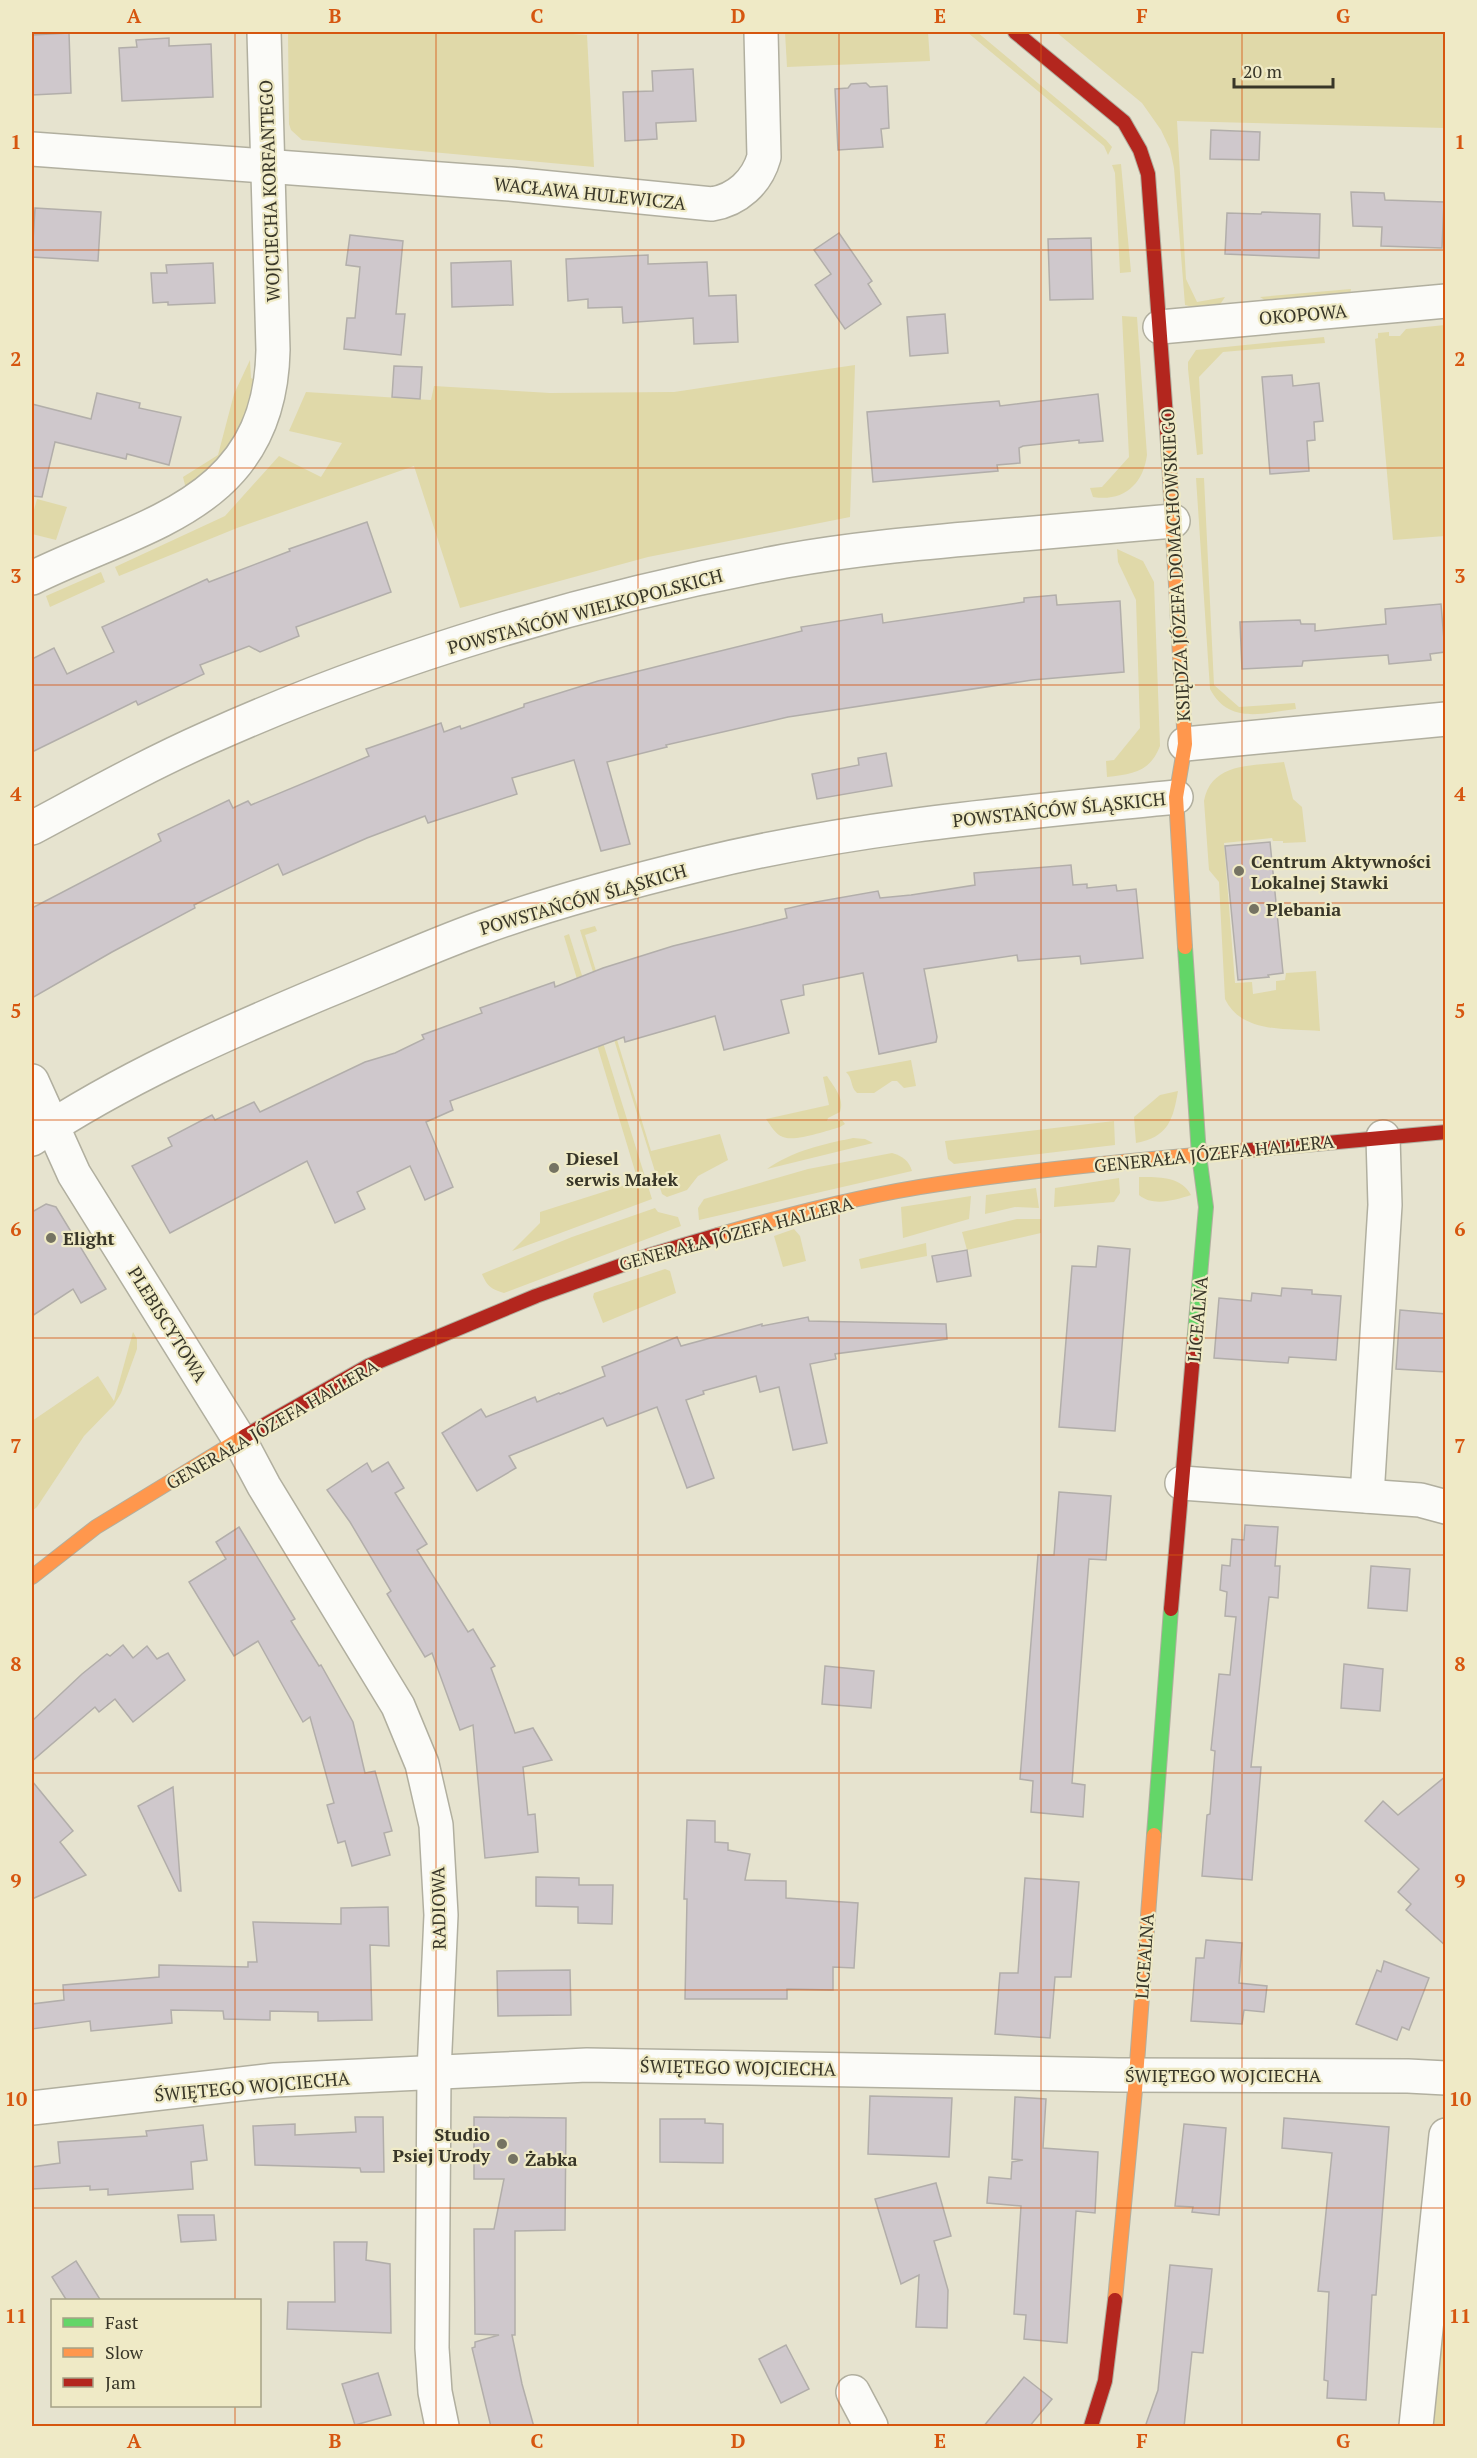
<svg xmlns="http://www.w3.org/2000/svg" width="1477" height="2458" font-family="'PT Serif',serif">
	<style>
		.green { fill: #e0d9a9 }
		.building { fill: #cfc8cc; stroke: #b2aeaa; stroke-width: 1.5 }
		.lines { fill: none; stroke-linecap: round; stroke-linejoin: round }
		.street-casing { stroke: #b1af9f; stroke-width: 36 }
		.fast-casing { stroke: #b1af9f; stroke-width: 16 }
		.slow-casing { stroke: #b1af9f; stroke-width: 16 }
		.jam-casing { stroke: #b1af9f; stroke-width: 16 }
		.street { stroke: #fbfbf8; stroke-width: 33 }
		.fast { stroke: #63d668; stroke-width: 14 }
		.slow { stroke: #ff974d; stroke-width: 14 }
		.jam { stroke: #b3261e; stroke-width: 14 }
		.grid { fill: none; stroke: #d6560f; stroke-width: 1.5; stroke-opacity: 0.55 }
		.poi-dot { fill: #757362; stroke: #efeac6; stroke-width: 2 }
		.labels { text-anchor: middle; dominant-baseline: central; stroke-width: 4.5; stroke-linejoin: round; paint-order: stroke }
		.street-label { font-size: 18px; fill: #383628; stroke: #efeac6 }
		.poi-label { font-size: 18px; font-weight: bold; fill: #383628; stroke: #efeac6; text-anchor: start }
		.neatline { fill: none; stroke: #d6560f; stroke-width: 2 }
		.grid-label { font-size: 20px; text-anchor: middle; font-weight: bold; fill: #d6560f }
	</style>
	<rect width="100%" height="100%" fill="#e6e3cf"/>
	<!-- green -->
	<g class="green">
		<polygon points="288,32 543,32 587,35 594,167 302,140 291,130 289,124"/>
		<polygon points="785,32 928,32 930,61 787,67"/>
		<polygon points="967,32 977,32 1106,140 1112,147 1108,155 1104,146"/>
		<polygon points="1056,32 1445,32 1445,128 1177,121 1186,279 1197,302 1225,297 1219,306 1189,306 1185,305 1174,168 1170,149 1161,130 1142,103"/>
		<polygon points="1121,164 1131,272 1120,273 1115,173 1112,165"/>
		<polygon points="1351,289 1350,294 1268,302 1260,297"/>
		<path d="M1122 316 1137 317 1147 455C1143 485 1123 502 1093 497L1090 488 1102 487 1129 457Z"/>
		<polygon points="1445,325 1445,536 1393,540 1375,339 1378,338 1378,333 1389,332 1389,336 1400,336 1406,329"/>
		<polygon points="1324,337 1325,343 1223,352 1199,377 1203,454 1197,455 1188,369 1188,362 1196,350"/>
		<path d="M250 360 251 378 256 381C246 426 222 461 186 489L183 477 218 455 234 394Z"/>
		<polygon points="855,365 850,517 648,557 460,608 414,466 237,528 119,576 115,567 225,516 279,456 321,477 342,443 289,431 306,392 431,400 434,386 550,393 674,392"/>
		<path d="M1196 478H1204L1214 685 1239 707 1295 703 1296 709C1263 713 1229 725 1210 689Z"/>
		<polygon points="37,499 67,507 56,540 32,534 32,517"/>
		<path d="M1117 549 1143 561 1154 582 1160 746C1150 772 1133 774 1107 777L1106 761 1114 760 1140 728 1136 600 1118 562Z"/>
		<polygon points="101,572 105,582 50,607 46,596"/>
		<path d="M1284 762 1293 799 1302 807 1306 842 1283 843V841H1273L1272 838 1224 843 1235 983 1252 982 1253 994 1276 990V981L1285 980 1286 973 1316 971 1320 1031C1287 1028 1242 1034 1225 999L1219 882 1209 870 1204 801C1211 762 1253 766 1284 762Z"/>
		<polygon points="595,926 597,931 585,935 651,1151 720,1134 728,1160 698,1176 687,1190 667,1197 662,1194 580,930"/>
		<polygon points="569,934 652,1199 512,1251 540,1223 540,1212 638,1181 564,936"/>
		<path d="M911 1060 916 1086 904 1088 897 1081H892L874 1093H857C850 1087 853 1078 846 1072Z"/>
		<path d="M827 1076C834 1087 845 1099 840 1112L828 1118 827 1121 842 1120 845 1124 840 1127C826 1131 795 1142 783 1137 775 1134 771 1126 766 1119L829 1105 823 1077Z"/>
		<path d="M1178 1091C1173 1120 1168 1137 1136 1143L1134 1117 1160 1095Z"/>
		<polygon points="1114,1121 1115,1145 954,1164 948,1159 945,1141"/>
		<path d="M853 1138 865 1139 873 1143 767 1169C792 1151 824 1144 853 1138Z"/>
		<path d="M892 1153C903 1156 909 1161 912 1171L699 1220 698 1208 704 1199 808 1169Z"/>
		<path d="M1139 1177C1158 1177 1181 1176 1191 1195 1175 1200 1153 1207 1139 1195Z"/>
		<polygon points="1119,1178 1120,1193 1114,1202 1054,1207 1055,1188"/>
		<polygon points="1036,1188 1039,1208 1015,1207 985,1214 986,1195"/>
		<polygon points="971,1196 969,1219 903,1238 901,1207"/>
		<path d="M655 1208 658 1212 678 1217 681 1226 504 1293C491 1289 487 1286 482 1274L572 1237Z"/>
		<polygon points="1017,1219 1041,1219 1041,1233 967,1250 962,1232"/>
		<polygon points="794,1229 800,1236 806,1261 783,1267 774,1236"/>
		<polygon points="926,1243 927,1256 861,1269 859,1259"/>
		<polygon points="665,1269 670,1271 676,1293 603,1323 593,1297 594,1293"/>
		<polygon points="133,1332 137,1339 137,1349 121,1393 114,1405 84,1436 37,1507 32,1511 32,1421 98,1376 114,1401"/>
		<polygon points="1445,2254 1445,2426 1428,2426"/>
	</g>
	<!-- building -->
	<g class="building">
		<polygon points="69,33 71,93 32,95 32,35"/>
		<polygon points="169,38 169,46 211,44 213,97 122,101 119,48 137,47 136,40"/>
		<polygon points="693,69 696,121 656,123 657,139 625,141 623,92 653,91 652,71"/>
		<polygon points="866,83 870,87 887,86 889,128 881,129 883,147 838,150 835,89 848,88 851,84"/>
		<polygon points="1211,130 1260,132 1259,160 1210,159"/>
		<polygon points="1351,192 1384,193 1385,200 1444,202 1442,248 1381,246 1382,227 1353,226"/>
		<polygon points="35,208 101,212 98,261 32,257"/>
		<polygon points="1262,212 1320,214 1319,258 1225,254 1227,213 1261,214"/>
		<polygon points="839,233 872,281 868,284 881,304 845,329 815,285 831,274 814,250"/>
		<polygon points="350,235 403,241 396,314 405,314 401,355 344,349 347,318 355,318 360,267 346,265"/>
		<polygon points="1091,238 1093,299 1050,300 1048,239"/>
		<polygon points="648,255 648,264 707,262 709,296 736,295 738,342 694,344 693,318 623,323 622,307 588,308 588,299 568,301 566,259"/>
		<polygon points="511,261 513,305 452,307 451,263"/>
		<polygon points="213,263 215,303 168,305 168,302 153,303 151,273 167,273 166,265"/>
		<polygon points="945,314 948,353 910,356 907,317"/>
		<polygon points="394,366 422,367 420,399 392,397"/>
		<polygon points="1292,375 1293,386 1319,383 1323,421 1314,422 1315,440 1307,441 1309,471 1270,474 1262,377"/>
		<polygon points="97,393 140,403 139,408 181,417 169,465 127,454 126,459 55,442 42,497 32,496 32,404 91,419"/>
		<polygon points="1098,394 1103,441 1079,443 1079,440 1023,446 1019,448 1020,463 997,465 998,471 873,482 867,412 999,401 1000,406"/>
		<polygon points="367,522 391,592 296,627 299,636 260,652 249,646 200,665 204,674 138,705 136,701 32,752 32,659 54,648 67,674 114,652 102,627 207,579 209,582 290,551 289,549"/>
		<polygon points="1056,595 1057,605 1120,601 1124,672 1032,680 788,717 666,745 667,747 607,762 630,844 601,851 574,760 512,778 517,794 428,823 425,816 367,838 283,875 278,864 194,905 195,908 112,952 32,998 32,908 161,841 158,834 229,800 233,808 248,801 251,805 369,756 366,749 441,723 444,732 460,726 461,729 524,707 524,704 598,681 802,631 801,627 882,614 883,623 1024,602 1024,598"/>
		<polygon points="1441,604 1445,652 1430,654 1431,660 1389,664 1388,655 1303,661 1302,666 1242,669 1240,622 1300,620 1301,624 1315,624 1315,631 1386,624 1385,609"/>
		<polygon points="886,753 892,786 817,799 812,774 859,765 858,758"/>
		<polygon points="1270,842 1283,973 1268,975 1269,977 1238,980 1225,846"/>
		<polygon points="1071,865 1073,885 1087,884 1087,888 1116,885 1117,891 1136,889 1143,958 1081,964 1080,956 1018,961 1017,955 924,969 937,1037 936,1042 879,1054 863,973 803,985 804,995 781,1000 789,1033 724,1050 715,1016 625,1042 624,1037 450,1101 453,1110 426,1122 453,1187 425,1200 410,1166 357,1192 365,1209 335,1223 307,1161 170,1233 132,1166 172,1146 168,1138 212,1115 215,1120 254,1102 260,1112 365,1062 395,1053 424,1039 422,1035 482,1013 480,1008 554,982 555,987 603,968 673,946 787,918 785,909 816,902 878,891 880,898 911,895 975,885 974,873"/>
		<polygon points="46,1204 56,1207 106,1289 81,1303 73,1289 32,1316 32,1212"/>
		<polygon points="1098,1246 1130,1249 1115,1431 1059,1427 1072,1266 1096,1267"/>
		<polygon points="967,1250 971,1276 937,1282 932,1256"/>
		<polygon points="1282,1288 1312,1290 1312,1294 1341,1296 1336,1360 1289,1357 1288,1363 1214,1358 1219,1298 1251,1301 1252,1293 1281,1296"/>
		<polygon points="1400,1310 1446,1314 1446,1372 1396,1369"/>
		<polygon points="808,1317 809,1321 946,1324 947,1339 835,1354 836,1359 810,1364 827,1443 808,1447 793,1450 779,1387 760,1392 756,1376 703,1391 704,1394 686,1400 714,1478 687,1488 657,1407 607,1426 603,1418 509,1456 516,1468 477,1491 442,1433 481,1409 486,1417 535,1397 537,1402 559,1393 560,1394 605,1376 602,1367 677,1337 681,1346 762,1324 762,1326"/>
		<polygon points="388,1462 404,1488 395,1493 427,1544 417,1550 468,1632 473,1629 495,1666 491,1668 515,1733 533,1728 552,1760 523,1767 528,1815 535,1814 538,1852 485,1858 473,1725 460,1730 432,1653 425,1657 387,1594 391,1591 350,1522 327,1490 367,1463 372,1472"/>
		<polygon points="1059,1492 1111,1496 1106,1560 1089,1559 1072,1783 1085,1785 1083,1817 1031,1812 1033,1781 1020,1779 1038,1555 1054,1555"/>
		<polygon points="1245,1525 1278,1527 1275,1566 1280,1566 1278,1598 1269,1597 1251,1767 1261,1767 1252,1880 1202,1876 1207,1815 1210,1814 1215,1751 1211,1750 1219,1674 1230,1675 1236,1617 1225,1616 1227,1592 1220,1590 1222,1565 1230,1566 1232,1539 1244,1540"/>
		<polygon points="239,1527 295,1619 291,1621 319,1666 321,1665 353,1722 365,1773 375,1771 392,1831 384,1833 390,1855 352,1866 345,1841 338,1843 333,1826 327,1805 334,1803 310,1717 303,1722 258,1641 234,1656 189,1582 226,1559 216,1542"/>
		<polygon points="1371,1566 1410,1569 1407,1611 1368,1608"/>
		<polygon points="123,1645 133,1658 147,1646 157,1659 168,1653 185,1680 133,1722 115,1699 99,1712 95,1707 32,1761 32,1721 82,1674 107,1654 110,1656"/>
		<polygon points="1344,1664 1383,1669 1380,1711 1341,1708"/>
		<polygon points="825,1666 874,1671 871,1708 822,1704"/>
		<polygon points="1446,1776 1446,1946 1406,1910 1411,1904 1398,1892 1419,1869 1365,1821 1383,1801 1398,1815"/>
		<polygon points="32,1781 73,1831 60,1842 86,1875 32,1899"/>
		<polygon points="173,1787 181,1891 179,1891 138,1806"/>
		<polygon points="687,1820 715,1821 715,1842 728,1843 728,1850 750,1854 745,1880 786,1881 786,1898 858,1903 854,1968 833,1967 833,1990 787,1989 787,1999 685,1999 687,1899 684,1899"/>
		<polygon points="536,1877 579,1878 579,1885 613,1885 612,1924 578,1923 578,1907 536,1906"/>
		<polygon points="1025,1878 1079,1882 1071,1977 1055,1977 1050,2038 995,2034 1000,1973 1018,1973"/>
		<polygon points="388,1907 389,1946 370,1945 372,2020 318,2021 318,2012 270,2011 270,2020 224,2019 223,2011 171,2010 172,2023 91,2031 90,2021 32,2029 32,2004 64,2000 63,1985 159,1977 159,1965 248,1967 248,1962 257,1962 253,1922 341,1924 341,1908"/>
		<polygon points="1206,1940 1242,1943 1239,1983 1267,1986 1264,2012 1244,2010 1242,2024 1191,2021 1196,1958 1204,1958"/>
		<polygon points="1384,1961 1429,1978 1409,2030 1402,2027 1397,2040 1356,2024 1377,1970 1381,1972"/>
		<polygon points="570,1970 571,2015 498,2016 497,1971"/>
		<polygon points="870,2096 952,2098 949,2157 868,2154"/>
		<polygon points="1015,2097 1046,2099 1043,2148 1098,2152 1095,2213 1076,2211 1067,2343 1024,2339 1026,2315 1014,2314 1021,2206 987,2203 989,2177 1011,2179 1012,2162 1023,2160 1012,2159"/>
		<polygon points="355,2117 383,2117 384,2172 361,2172 360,2168 255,2165 253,2126 295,2124 295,2135 356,2132"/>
		<polygon points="474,2117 566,2118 565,2230 515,2231 515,2335 512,2335 522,2384 534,2427 491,2427 472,2348 475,2347 475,2342 499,2335 475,2334 474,2229 494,2229 504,2179 474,2179"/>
		<polygon points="1284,2118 1389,2127 1376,2295 1372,2295 1366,2400 1327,2398 1328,2381 1324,2380 1329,2292 1318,2291 1332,2153 1282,2148"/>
		<polygon points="660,2119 705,2119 705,2123 723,2124 723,2163 660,2162"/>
		<polygon points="1184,2124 1226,2128 1219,2215 1192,2212 1193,2207 1175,2206"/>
		<polygon points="203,2125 207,2160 191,2162 193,2189 108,2195 108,2189 90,2190 90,2186 32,2189 32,2167 60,2163 58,2142 147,2136 146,2131"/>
		<polygon points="936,2183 951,2236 934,2241 948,2290 947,2328 916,2327 919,2275 901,2284 875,2199"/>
		<polygon points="178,2215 214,2215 216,2240 181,2242"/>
		<polygon points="334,2242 367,2242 366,2260 390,2264 391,2333 287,2329 288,2302 335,2302"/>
		<polygon points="76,2261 101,2301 67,2301 52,2277"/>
		<polygon points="1170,2265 1212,2269 1203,2353 1192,2352 1184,2427 1145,2427 1158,2390"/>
		<polygon points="786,2345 809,2389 781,2403 759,2359"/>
		<polygon points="378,2373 391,2415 355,2425 342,2384"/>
		<polygon points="1024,2377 1052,2399 1029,2427 983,2427"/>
	</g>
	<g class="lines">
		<defs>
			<g id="street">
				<path d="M32 149 510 184 712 204C737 200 757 182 764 157L761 32"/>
				<polyline points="1160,327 1446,301"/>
				<path d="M32 578C143 523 270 506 273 350L264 32"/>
				<polyline points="1185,744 1446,719"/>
				<path d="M32 828C90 797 147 765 208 738 388 657 591 597 785 561 852 549 920 543 988 537 1050 532 1111 526 1173 521"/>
				<polyline points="32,1081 74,1174 239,1439 264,1486 398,1706 422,1764 436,1825 441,1915 434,2072 432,2348 435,2392 442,2426"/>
				<path d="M32 1139C122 1079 224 1034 324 992 376 971 428 947 481 928 552 902 628 882 702 864 858 826 1017 813 1176 797"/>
				<polyline points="1182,1483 1420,1500 1446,1507"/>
				<polyline points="1367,1496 1385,1205 1383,1137"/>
				<polyline points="32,2108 275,2080 587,2065 1118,2075 1408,2076 1446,2078"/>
				<polyline points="853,2392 871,2426"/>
				<polyline points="1416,2426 1446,2135"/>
			</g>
			<g id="fast">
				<polyline points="1185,947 1199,1155 1206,1207 1194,1344"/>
				<polyline points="1154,1835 1171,1609"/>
			</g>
			<g id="slow">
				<polyline points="1168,444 1185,744 1176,797 1185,947"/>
				<path d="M718 1235C790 1214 864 1195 939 1184 1032 1170 1126 1161 1219 1153"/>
				<polyline points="32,1577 96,1527 245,1436"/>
				<polyline points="1115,2300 1135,2090 1154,1835"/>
			</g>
			<g id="jam">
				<polyline points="1015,32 1124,122 1140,150 1148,174 1168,444"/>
				<polyline points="1219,1153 1446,1132"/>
				<polyline points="245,1436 368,1366 536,1296 647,1256 718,1235"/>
				<polyline points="1171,1609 1194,1344"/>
				<polyline points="1091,2426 1105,2381 1115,2300"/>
			</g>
		</defs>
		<!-- street casing -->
		<use href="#street" class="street-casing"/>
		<!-- fast casing -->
		<use href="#fast" class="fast-casing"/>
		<!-- slow casing -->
		<use href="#slow" class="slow-casing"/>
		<!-- jam casing -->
		<use href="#jam" class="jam-casing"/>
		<!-- street -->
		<use href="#street" class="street"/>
		<!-- fast -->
		<use href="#fast" class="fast"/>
		<!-- slow -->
		<use href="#slow" class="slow"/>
		<!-- jam -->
		<use href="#jam" class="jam"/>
	</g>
	<!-- grid -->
	<path class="grid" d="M235 32V2300M436 32V2426M638 32V2426M839 32V2426M1041 32V2426M1242 32V2426M32 250H1446M32 468H1446M32 685H1446M32 903H1446M32 1120H1446M32 1338H1446M32 1555H1446M32 1773H1446M32 1990H1446M32 2208H1446M235 2406V2426"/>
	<!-- markers -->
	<g class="poi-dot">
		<circle cx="1239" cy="871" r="6"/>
		<circle cx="1254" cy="909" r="6"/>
		<circle cx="554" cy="1168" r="6"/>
		<circle cx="51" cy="1238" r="6"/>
		<circle cx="502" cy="2144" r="6"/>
		<circle cx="513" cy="2159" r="6"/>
	</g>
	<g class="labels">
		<!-- street labels -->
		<g class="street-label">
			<text transform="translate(269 191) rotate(-92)">WOJCIECHA KORFANTEGO</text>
			<text transform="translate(590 193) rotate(6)">WACŁAWA HULEWICZA</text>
			<text transform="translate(1303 314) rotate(-5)">OKOPOWA</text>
			<text transform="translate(1175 565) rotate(-93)">KSIĘDZA JÓZEFA DOMACHOWSKIEGO</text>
			<text transform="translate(585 611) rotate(-15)">POWSTAŃCÓW WIELKOPOLSKICH</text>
			<text transform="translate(1059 809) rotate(-6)">POWSTAŃCÓW ŚLĄSKICH</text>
			<text transform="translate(583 899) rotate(-16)">POWSTAŃCÓW ŚLĄSKICH</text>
			<text transform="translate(1214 1153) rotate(-6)">GENERAŁA JÓZEFA HALLERA</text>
			<text transform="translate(736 1233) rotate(-15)">GENERAŁA JÓZEFA HALLERA</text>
			<text transform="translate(1197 1319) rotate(-85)">LICEALNA</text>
			<text transform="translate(168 1324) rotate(58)">PLEBISCYTOWA</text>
			<text transform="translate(272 1424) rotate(-30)">GENERAŁA JÓZEFA HALLERA</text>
			<text transform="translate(438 1908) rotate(-91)">RADIOWA</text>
			<text transform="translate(1144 1956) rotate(-86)">LICEALNA</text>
			<text transform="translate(738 2067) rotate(1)">ŚWIĘTEGO WOJCIECHA</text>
			<text x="1223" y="2075">ŚWIĘTEGO WOJCIECHA</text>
			<text transform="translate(252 2086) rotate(-5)">ŚWIĘTEGO WOJCIECHA</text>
		</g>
		<!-- poi labels -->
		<g class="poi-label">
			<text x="1251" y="861">Centrum Aktywności<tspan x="1251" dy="21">Lokalnej Stawki</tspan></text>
			<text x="1266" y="909">Plebania</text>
			<text x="566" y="1158">Diesel<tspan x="566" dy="21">serwis Małek</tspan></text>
			<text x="63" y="1238">Elight</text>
			<text x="490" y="2134" text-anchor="end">Studio<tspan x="490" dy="21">Psiej Urody</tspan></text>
			<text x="525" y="2159">Żabka</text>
		</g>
	</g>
	<!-- border -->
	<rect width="1477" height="2458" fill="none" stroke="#efeac6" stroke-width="66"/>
	<!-- legend -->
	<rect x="51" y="2299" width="210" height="108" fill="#efeac6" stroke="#a6a287" stroke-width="1.5"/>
	<rect x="63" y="2318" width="30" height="9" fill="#63d668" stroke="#a6a287" stroke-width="1.5"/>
	<text x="105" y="2329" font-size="18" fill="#383628">Fast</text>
	<rect x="63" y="2348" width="30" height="9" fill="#ff974d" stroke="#a6a287" stroke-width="1.5"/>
	<text x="105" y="2359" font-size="18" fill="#383628">Slow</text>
	<rect x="63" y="2378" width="30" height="9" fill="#b3261e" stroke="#a6a287" stroke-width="1.5"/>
	<text x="105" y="2389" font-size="18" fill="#383628">Jam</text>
	<!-- scale -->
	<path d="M1234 78v9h99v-9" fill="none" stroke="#383628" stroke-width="3"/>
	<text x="1243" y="78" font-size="18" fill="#383628" stroke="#efeac6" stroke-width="4.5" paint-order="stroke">20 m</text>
	<rect x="33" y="33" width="1411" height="2392" class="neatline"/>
	<g class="grid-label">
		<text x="134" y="23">A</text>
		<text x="335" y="23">B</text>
		<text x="537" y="23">C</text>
		<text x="738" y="23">D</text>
		<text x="940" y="23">E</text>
		<text x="1142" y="23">F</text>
		<text x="1343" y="23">G</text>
		<text x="16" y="149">1</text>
		<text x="1460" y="149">1</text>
		<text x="16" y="366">2</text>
		<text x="1460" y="366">2</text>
		<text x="16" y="583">3</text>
		<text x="1460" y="583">3</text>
		<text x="16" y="801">4</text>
		<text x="1460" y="801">4</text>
		<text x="16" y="1018">5</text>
		<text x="1460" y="1018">5</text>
		<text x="16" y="1236">6</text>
		<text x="1460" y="1236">6</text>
		<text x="16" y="1453">7</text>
		<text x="1460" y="1453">7</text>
		<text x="16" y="1671">8</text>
		<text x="1460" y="1671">8</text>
		<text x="16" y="1888">9</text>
		<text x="1460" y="1888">9</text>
		<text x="16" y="2106">10</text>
		<text x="1460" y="2106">10</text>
		<text x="16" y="2323">11</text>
		<text x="1460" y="2323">11</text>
		<text x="134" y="2448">A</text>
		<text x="335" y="2448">B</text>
		<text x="537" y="2448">C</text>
		<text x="738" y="2448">D</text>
		<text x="940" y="2448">E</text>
		<text x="1142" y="2448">F</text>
		<text x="1343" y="2448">G</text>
	</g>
</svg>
